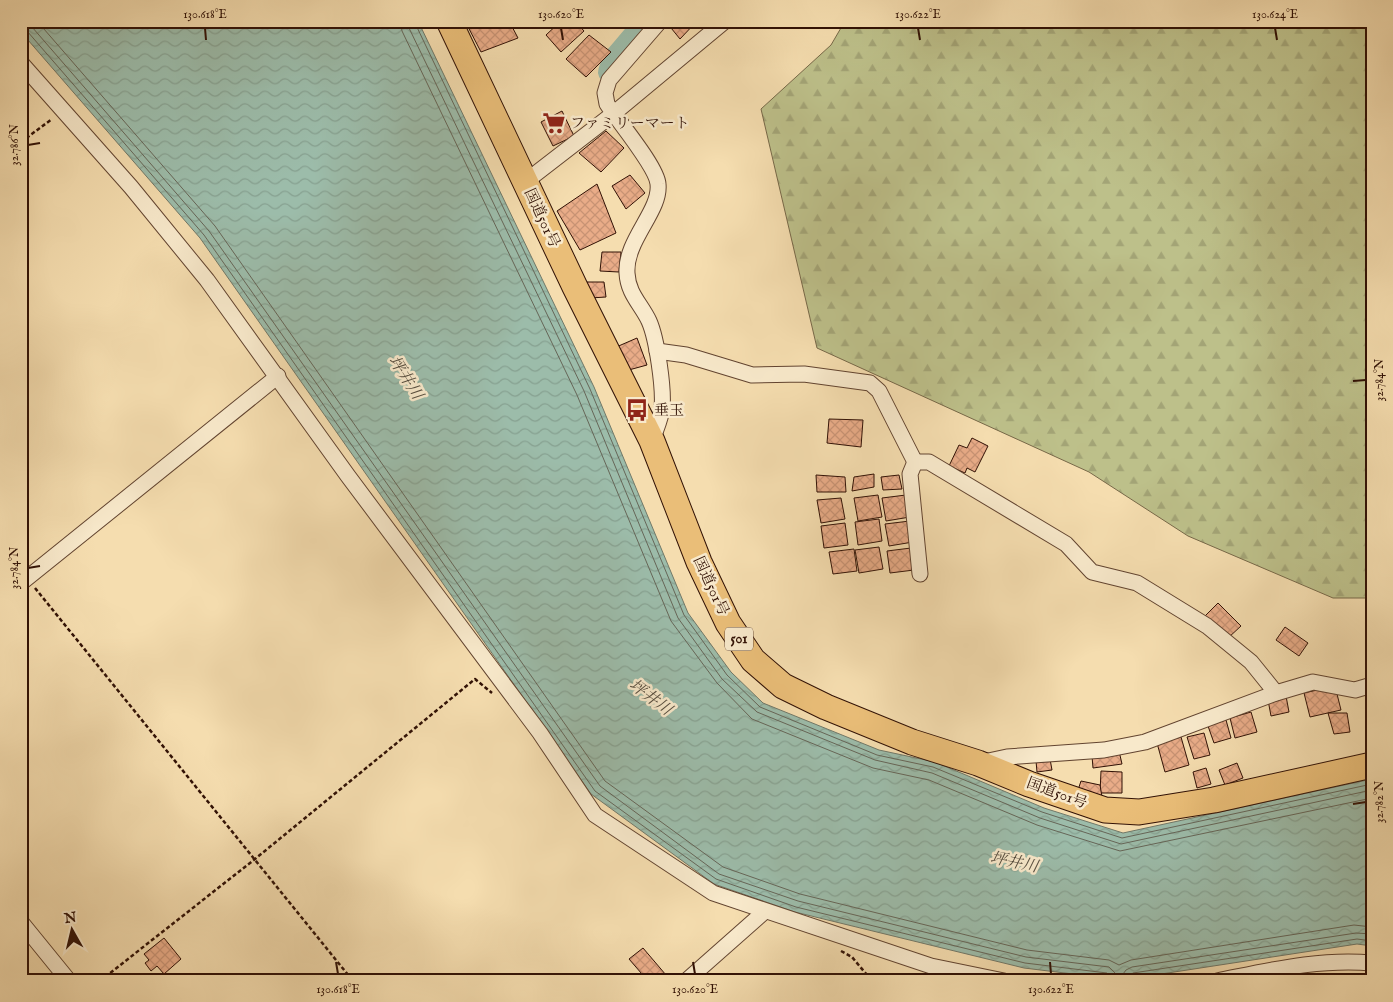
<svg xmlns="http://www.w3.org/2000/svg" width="1393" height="1002" font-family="'IM FELL English','Noto Serif JP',serif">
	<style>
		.forest { fill: url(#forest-firs); stroke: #776848 }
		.water { fill: url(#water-waves); stroke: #717868 }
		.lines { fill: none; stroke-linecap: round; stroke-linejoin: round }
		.shore { stroke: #666658; stroke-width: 1 }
		.river { stroke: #9cbcaa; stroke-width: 22 }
		.building { fill: url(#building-cross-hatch); stroke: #311105 }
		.minor-casing { stroke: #624430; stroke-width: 17 }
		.trunk-casing { stroke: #311105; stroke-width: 27 }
		.path { stroke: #311105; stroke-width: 2.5; stroke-dasharray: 4 2.5; stroke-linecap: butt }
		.minor { stroke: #f8e9cb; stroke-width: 15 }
		.trunk { stroke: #eabe78; stroke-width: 25 }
		.ticks { fill: none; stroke: #311105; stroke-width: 2 }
		.labels { text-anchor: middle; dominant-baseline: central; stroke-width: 5; stroke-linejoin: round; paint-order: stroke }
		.shield { fill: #f8e9cb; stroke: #6d5240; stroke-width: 1 }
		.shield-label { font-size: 14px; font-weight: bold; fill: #311105 }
		.poi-label { font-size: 15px; fill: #311105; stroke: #f8e9cb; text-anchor: start }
		.street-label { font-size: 15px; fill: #311105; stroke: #f8e9cb }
		.water-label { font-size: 16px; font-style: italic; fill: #564d3f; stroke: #f8e9cb }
		.neatline { fill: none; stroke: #311105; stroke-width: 2 }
		.ticks-label { font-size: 12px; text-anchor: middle; fill: #311105 }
	</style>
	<defs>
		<pattern id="forest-firs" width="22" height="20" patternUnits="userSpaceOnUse" patternTransform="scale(1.25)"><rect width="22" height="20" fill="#bdc08a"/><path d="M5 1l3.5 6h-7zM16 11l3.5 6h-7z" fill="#a3a476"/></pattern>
		<pattern id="water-waves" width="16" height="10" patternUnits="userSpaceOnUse" patternTransform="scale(1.25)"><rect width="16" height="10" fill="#9cbcaa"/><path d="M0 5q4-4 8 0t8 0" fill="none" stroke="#87a191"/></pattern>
		<pattern id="building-cross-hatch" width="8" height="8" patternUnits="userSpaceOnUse" patternTransform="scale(1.25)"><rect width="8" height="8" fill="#e9ac88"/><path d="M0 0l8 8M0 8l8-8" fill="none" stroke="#c89374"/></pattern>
	</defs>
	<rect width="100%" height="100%" fill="#f5ddaf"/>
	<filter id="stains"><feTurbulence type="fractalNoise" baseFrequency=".004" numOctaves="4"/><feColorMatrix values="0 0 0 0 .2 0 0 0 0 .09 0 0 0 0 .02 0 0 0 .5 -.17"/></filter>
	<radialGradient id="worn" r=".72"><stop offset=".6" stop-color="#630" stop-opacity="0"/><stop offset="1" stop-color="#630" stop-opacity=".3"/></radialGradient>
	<!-- forest -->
	<polygon class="forest" points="845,21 1372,21 1372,598 1333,598 1188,536 1089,472 817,348 761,109 831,45"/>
	<!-- water -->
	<polygon class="water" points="21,21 418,21 594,387 688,613 731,672 763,703 879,750 935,762 1044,808 1123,833 1372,779 1372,946 1357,944 1122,980 1024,968 795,912 714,884 591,794 200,238 21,32"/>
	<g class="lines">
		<!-- shore -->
		<g class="shore">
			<polyline points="37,21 215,226 605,781 723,867 800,894 1027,950 1109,960 1119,965 1131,960 1354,925 1372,927"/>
			<polyline points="400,21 402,31 577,395 671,621 717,683 752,719 873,768 929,780 1037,825 1120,851 1372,798"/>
			<polyline points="407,21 409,28 584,391 678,618 722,679 757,712 875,760 932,773 1040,818 1121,844 1372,790"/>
			<polyline points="414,21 590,389 684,615 727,675 760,707 877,755 933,767 1042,812 1122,838 1372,784"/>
			<polyline points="21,23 32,27 209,231 600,786 719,874 798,901 1026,957 1109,967 1120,978 1126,970 1132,967 1356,933 1372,934"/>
			<polyline points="21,29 27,31 204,235 595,791 716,879 796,907 1025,963 1107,973 1111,981"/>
			<polyline points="1128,981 1129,976 1133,973 1357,939 1372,941"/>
		</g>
		<!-- river -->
		<polyline class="river" points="609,72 613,60 646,21"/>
	</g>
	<!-- building -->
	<g class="building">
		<polygon points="465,21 509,21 518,38 481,52"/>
		<polygon points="561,21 575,21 584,31 561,52 546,35"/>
		<polygon points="669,21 697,21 680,39 667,23"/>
		<polygon points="589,35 611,52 586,77 566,59"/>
		<polygon points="562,111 574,136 553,146 541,122"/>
		<polygon points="606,131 624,148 601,172 579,153"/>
		<polygon points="630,175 645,193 626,209 612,186"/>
		<polygon points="597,184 616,233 580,250 557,211"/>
		<polygon points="602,252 621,252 619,272 600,271"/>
		<polygon points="586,282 604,282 606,297 590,298"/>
		<polygon points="637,338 647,365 625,371 614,348"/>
		<polygon points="829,419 863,420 861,447 827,443"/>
		<polygon points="972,438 988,446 975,472 967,468 965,473 949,466 959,445 967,448"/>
		<polygon points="874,474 874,487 852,491 854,477"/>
		<polygon points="816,475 845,477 846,492 817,492"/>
		<polygon points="899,475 902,489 883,490 881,477"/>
		<polygon points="878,495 882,517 858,521 854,498"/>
		<polygon points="906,495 910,517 886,521 882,498"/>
		<polygon points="841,498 845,519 821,523 817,500"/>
		<polygon points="879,519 882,541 858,545 855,522"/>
		<polygon points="910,521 913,542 889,546 885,524"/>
		<polygon points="845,523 848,545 824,548 821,526"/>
		<polygon points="879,547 883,569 859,573 855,550"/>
		<polygon points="911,548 914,570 890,573 887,551"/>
		<polygon points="854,549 857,571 833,574 829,552"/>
		<polygon points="1218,603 1241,626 1228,638 1205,616"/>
		<polygon points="1285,627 1308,643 1299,656 1276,640"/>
		<polygon points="1335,686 1341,710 1310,717 1304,693"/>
		<polygon points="1286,696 1289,712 1271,716 1268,700"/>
		<polygon points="1251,712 1257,732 1235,738 1230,718"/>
		<polygon points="1328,713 1347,713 1350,732 1334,734"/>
		<polygon points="1226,720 1231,738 1214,743 1208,726"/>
		<polygon points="1204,733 1210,755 1194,759 1187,737"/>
		<polygon points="1181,737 1189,765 1165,772 1157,743"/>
		<polygon points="1119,751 1122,764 1093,768 1092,756"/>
		<polygon points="1050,759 1052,770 1037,772 1036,761"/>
		<polygon points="1237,763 1243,778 1225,785 1219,770"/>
		<polygon points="1206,768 1211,784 1197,788 1193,772"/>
		<polygon points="1101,771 1122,772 1122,793 1100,793"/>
		<polygon points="1081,781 1100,785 1102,797 1078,790"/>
		<polygon points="164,938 181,959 164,974 157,966 151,971 145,963 149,960 144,954"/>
		<polygon points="643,948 666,975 658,981 648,981 629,959"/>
	</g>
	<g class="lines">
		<defs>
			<g id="minor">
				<polyline points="21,63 131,187 207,280 348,476 540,733 595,815 713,893 931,966 1004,981"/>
				<polyline points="525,182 613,114 725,21"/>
				<polyline points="657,351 686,355 752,375 804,374 870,383 879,391 915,462"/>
				<path d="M652 441C655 431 661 419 662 408 664 389 657 339 649 321 641 304 628 294 627 273 625 240 661 211 658 184 657 167 618 121 607 104L605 93 609 80 660 21"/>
				<polyline points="920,574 910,474 915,462 929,462 1066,544 1092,572 1137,583 1207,626 1251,662 1276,693"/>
				<polyline points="21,583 278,376"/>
				<polyline points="979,763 1007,757 1104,750 1145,742 1276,693 1313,682 1355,690 1372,685"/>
				<polyline points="21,922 69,981"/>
				<polyline points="686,981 764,912"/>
				<path d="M1217 981C1268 971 1319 958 1372 963"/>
			</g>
			<polyline id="trunk" points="449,21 575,287 652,441 699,562 728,623 753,660 783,686 826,707 912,742 978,763 1029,784 1105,810 1139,812 1214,800 1372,765"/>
		</defs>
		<!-- minor casing -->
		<use href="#minor" class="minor-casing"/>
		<!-- trunk casing -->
		<use href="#trunk" class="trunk-casing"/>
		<!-- path -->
		<g class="path">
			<polyline points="21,142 52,119"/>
			<polyline points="35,588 353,981"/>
			<polyline points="841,951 852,957 872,981"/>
			<polyline points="100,981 255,859 475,679 492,693"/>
		</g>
		<!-- minor -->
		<use href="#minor" class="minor"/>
		<!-- trunk -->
		<use href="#trunk" class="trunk"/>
	</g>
	<!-- ticks -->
	<path class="ticks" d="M205 28 206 40M561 28 563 40M918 28 920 40M1275 28 1277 40M28 145 40 143M1353 381 1366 380M28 568 40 566M1353 804 1366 802M336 962 338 974M693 962 695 974M1050 962 1051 974"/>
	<!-- icons -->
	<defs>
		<symbol id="supermarket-bare" viewBox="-9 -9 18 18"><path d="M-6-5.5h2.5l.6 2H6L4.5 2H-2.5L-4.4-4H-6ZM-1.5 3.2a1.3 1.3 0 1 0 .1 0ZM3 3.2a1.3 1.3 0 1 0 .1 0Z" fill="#8f2418" stroke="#f8e9cb" stroke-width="2.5" paint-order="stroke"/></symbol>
		<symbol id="bus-bare" viewBox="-9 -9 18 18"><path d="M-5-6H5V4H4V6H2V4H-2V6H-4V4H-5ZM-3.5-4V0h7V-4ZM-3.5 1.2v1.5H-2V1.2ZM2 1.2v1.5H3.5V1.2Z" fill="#8f2418" stroke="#f8e9cb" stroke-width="2.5" paint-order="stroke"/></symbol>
	</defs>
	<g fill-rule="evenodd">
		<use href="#supermarket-bare" x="538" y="107" width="32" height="32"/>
		<use href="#bus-bare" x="621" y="394" width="32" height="32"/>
	</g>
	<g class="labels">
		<!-- shield labels -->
		<rect class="shield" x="725" y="627.5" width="28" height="23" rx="4"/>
		<g class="shield-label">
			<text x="739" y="639">501</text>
		</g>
		<!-- poi labels -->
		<g class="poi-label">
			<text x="570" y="123">ファミリーマート</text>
			<text x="654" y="410">垂玉</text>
		</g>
		<!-- street labels -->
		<g class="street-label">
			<text transform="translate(542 218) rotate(65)">国道501号</text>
			<text transform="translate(711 586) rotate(65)">国道501号</text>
			<text transform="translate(1057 793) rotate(20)">国道501号</text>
		</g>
		<!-- water labels -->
		<g class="water-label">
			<text transform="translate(405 378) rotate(57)">坪井川</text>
			<text transform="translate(650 698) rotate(37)">坪井川</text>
			<text transform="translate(1014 863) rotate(12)">坪井川</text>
		</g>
	</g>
	<!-- margin -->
	<rect width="1393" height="1002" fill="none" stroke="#f5ddaf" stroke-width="55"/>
	<!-- north arrow -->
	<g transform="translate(72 930) rotate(352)" stroke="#f8e9cb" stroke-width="4" paint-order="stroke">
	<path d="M0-4L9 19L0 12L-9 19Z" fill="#311105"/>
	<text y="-8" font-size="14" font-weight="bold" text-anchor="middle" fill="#311105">N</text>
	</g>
	<rect x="28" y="28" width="1338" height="946" class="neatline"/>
	<g class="ticks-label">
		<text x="205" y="18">130.618°E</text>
		<text x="561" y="18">130.620°E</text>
		<text x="918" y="18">130.622°E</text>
		<text x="1275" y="18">130.624°E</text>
		<text transform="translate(14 145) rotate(-90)" y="4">32.786°N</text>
		<text transform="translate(1379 380) rotate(-90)" y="4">32.784°N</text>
		<text transform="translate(14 568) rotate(-90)" y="4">32.784°N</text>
		<text transform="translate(1379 802) rotate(-90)" y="4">32.782°N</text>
		<text x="338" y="993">130.618°E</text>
		<text x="695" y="993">130.620°E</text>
		<text x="1051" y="993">130.622°E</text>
	</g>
	<rect width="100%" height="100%" filter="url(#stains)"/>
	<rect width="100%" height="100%" fill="url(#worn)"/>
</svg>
